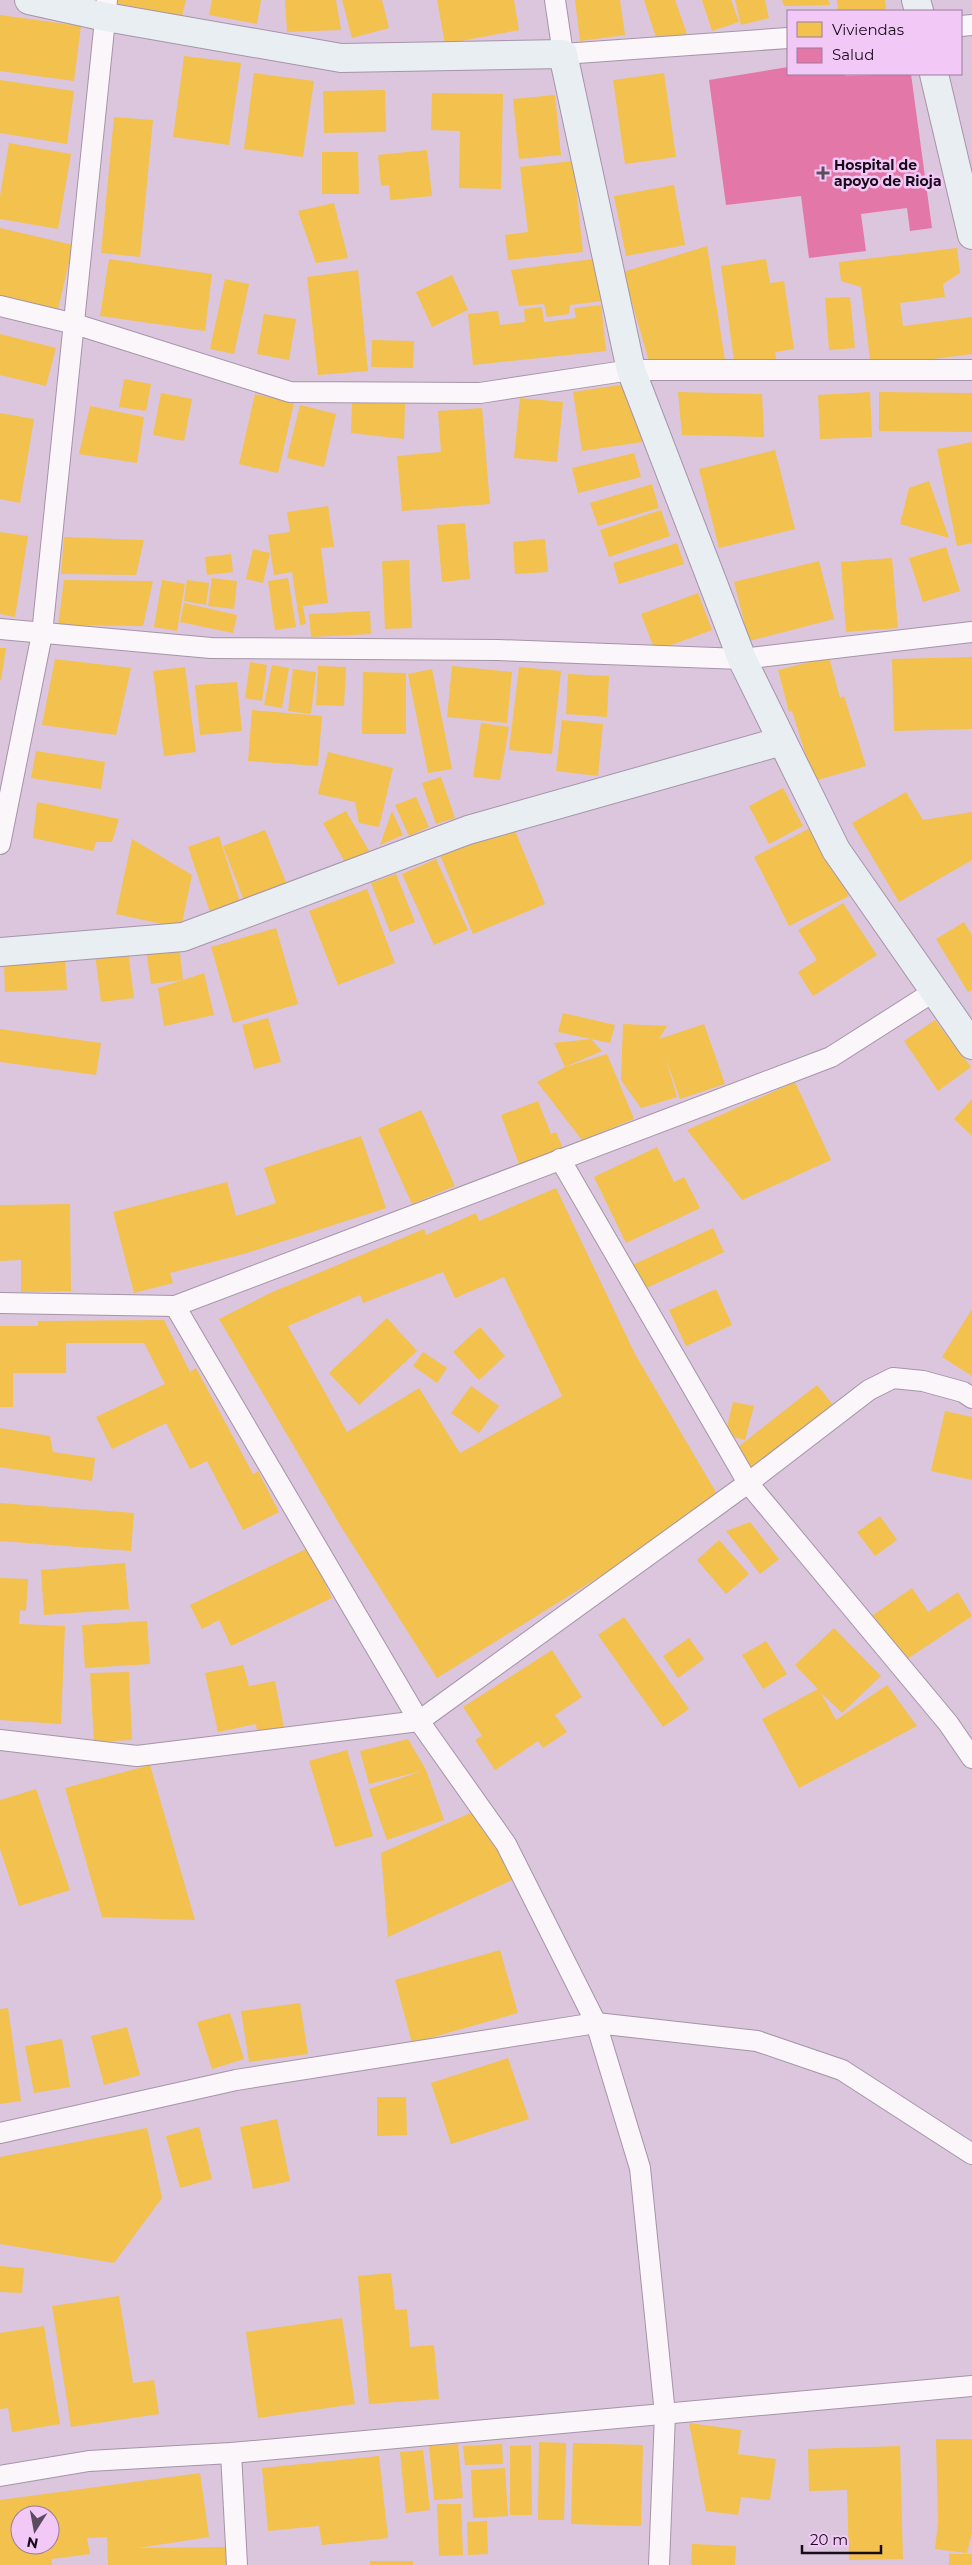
<svg xmlns="http://www.w3.org/2000/svg" width="972" height="2565" font-family="Montserrat,sans-serif">
	<style>
		.homes { fill: #f2c14e; fill-rule: evenodd }
		.health { fill: #e377a8 }
		.lines { fill: none; stroke-linecap: round; stroke-linejoin: round }
		.street-casing { stroke: #a594a8; stroke-width: 22 }
		.secondary-casing { stroke: #a594a8; stroke-width: 30 }
		.street { stroke: #faf6fa; stroke-width: 20 }
		.secondary { stroke: #e9eef2; stroke-width: 28 }
		.poi-dot { fill: #5d4c5f; stroke: #f1c8f6; stroke-width: 2 }
		.labels { text-anchor: middle; dominant-baseline: central; stroke-width: 5; stroke-linejoin: round; paint-order: stroke }
		.poi-label { font-size: 14px; font-weight: bold; fill: #190b1b; stroke: #f1c8f6; text-anchor: start }
	</style>
	<rect width="100%" height="100%" fill="#dbc6de"/>
	<!-- homes -->
	<g class="homes">
		<polygon points="114,0 186,0 182,16 114,3"/>
		<polygon points="212,0 261,0 257,24 209,15"/>
		<polygon points="285,0 336,0 341,30 287,32"/>
		<polygon points="342,0 382,0 389,28 352,38"/>
		<polygon points="437,0 514,0 519,30 445,44"/>
		<polygon points="575,0 620,0 625,35 580,41"/>
		<polygon points="644,0 675,0 687,34 658,44"/>
		<polygon points="702,0 731,0 739,22 712,31"/>
		<polygon points="735,0 765,0 769,18 741,25"/>
		<polygon points="782,0 828,0 830,5 784,6"/>
		<polygon points="837,0 885,0 886,11 838,11"/>
		<polygon points="0,15 81,26 74,81 0,71"/>
		<polygon points="184,56 241,63 229,145 173,137"/>
		<polygon points="254,73 314,81 303,157 244,149"/>
		<polygon points="664,73 676,157 625,164 613,80"/>
		<polygon points="0,80 74,91 67,144 0,133"/>
		<polygon points="385,90 386,132 324,133 323,91"/>
		<polygon points="432,93 503,94 501,189 459,188 460,131 431,130"/>
		<polygon points="555,95 561,155 519,159 513,99"/>
		<polygon points="114,117 153,120 140,257 101,253"/>
		<polygon points="9,143 71,154 58,229 0,219 0,196"/>
		<polygon points="427,150 432,196 390,200 389,185 381,186 378,155"/>
		<polygon points="322,152 358,152 359,194 322,194"/>
		<polygon points="573,161 583,252 508,260 505,235 528,232 520,167"/>
		<polygon points="674,185 685,245 626,256 614,196"/>
		<polygon points="334,203 348,258 316,263 298,211"/>
		<polygon points="0,228 73,245 58,309 0,296"/>
		<polygon points="707,246 725,360 650,364 623,272"/>
		<polygon points="957,248 960,273 943,284 945,297 900,303 903,326 972,317 972,354 871,367 861,287 841,281 839,262"/>
		<polygon points="109,259 212,274 205,331 100,316"/>
		<polygon points="593,259 602,301 570,305 569,314 547,317 544,304 519,306 511,270"/>
		<polygon points="766,259 770,283 784,281 794,349 775,352 777,362 735,368 721,266"/>
		<polygon points="358,270 368,371 318,375 307,277"/>
		<polygon points="452,275 468,310 432,327 416,292"/>
		<polygon points="225,279 249,284 234,354 210,349"/>
		<polygon points="850,297 855,348 829,350 825,298"/>
		<polygon points="601,305 606,351 473,365 468,314 498,311 500,325 525,322 524,309 542,307 544,322 576,318 574,308"/>
		<polygon points="264,314 296,319 289,360 257,354"/>
		<polygon points="0,334 56,348 46,386 0,375"/>
		<polygon points="372,340 414,341 413,368 371,367"/>
		<polygon points="124,379 151,384 146,411 119,407"/>
		<polygon points="633,383 642,442 582,451 573,392"/>
		<polygon points="678,392 762,394 764,437 682,435"/>
		<polygon points="870,392 872,437 820,439 818,395"/>
		<polygon points="879,392 972,393 972,432 879,431"/>
		<polygon points="161,393 192,399 184,441 153,435"/>
		<polygon points="255,394 294,403 278,473 239,464"/>
		<polygon points="520,398 563,402 557,462 514,458"/>
		<polygon points="352,403 405,404 404,439 351,433"/>
		<polygon points="300,405 336,414 324,467 287,458"/>
		<polygon points="90,406 144,417 137,463 79,454"/>
		<polygon points="482,408 490,504 402,511 397,456 441,452 438,411"/>
		<polygon points="0,413 34,419 20,503 0,499"/>
		<polygon points="972,442 972,543 957,546 937,449"/>
		<polygon points="775,450 795,529 719,548 699,469"/>
		<polygon points="634,453 641,477 578,493 572,468"/>
		<polygon points="929,481 949,538 900,524 909,488"/>
		<polygon points="652,484 659,508 598,526 590,503"/>
		<polygon points="328,506 334,547 321,548 328,603 303,606 306,624 300,625 292,572 274,575 268,535 290,532 287,512"/>
		<polygon points="661,510 670,536 609,557 600,530"/>
		<polygon points="465,523 470,579 442,582 437,525"/>
		<polygon points="0,532 28,536 15,617 0,614"/>
		<polygon points="64,537 144,540 136,575 61,574"/>
		<polygon points="545,539 548,572 515,574 513,542"/>
		<polygon points="677,543 684,564 619,584 613,563"/>
		<polygon points="946,547 960,591 923,602 909,558"/>
		<polygon points="253,549 270,553 263,583 246,579"/>
		<polygon points="231,554 233,572 207,575 205,557"/>
		<polygon points="892,558 898,628 846,632 841,562"/>
		<polygon points="409,560 412,628 385,629 382,561"/>
		<polygon points="819,561 834,619 749,641 734,582"/>
		<polygon points="212,578 237,581 234,609 208,606"/>
		<polygon points="288,578 296,627 275,630 268,581"/>
		<polygon points="64,580 153,581 143,626 58,625"/>
		<polygon points="162,580 185,584 177,631 154,627"/>
		<polygon points="187,580 209,583 206,605 184,601"/>
		<polygon points="698,593 712,630 655,651 641,614"/>
		<polygon points="184,603 237,615 233,633 180,622"/>
		<polygon points="370,611 371,634 311,637 309,614"/>
		<polygon points="0,648 6,648 1,680 0,680"/>
		<polygon points="829,657 840,698 844,696 866,766 814,781 792,711 789,712 778,670"/>
		<polygon points="972,657 972,729 894,731 892,659"/>
		<polygon points="55,659 131,668 116,735 42,725"/>
		<polygon points="250,662 267,665 262,701 245,698"/>
		<polygon points="272,665 289,668 282,708 264,705"/>
		<polygon points="318,666 346,667 344,706 316,705"/>
		<polygon points="452,666 512,672 507,723 447,717"/>
		<polygon points="185,667 196,752 164,756 153,671"/>
		<polygon points="519,667 561,671 552,754 509,750"/>
		<polygon points="293,669 316,672 311,714 288,711"/>
		<polygon points="432,669 452,769 428,773 408,674"/>
		<polygon points="363,672 406,673 406,734 362,734"/>
		<polygon points="568,674 609,676 607,717 566,714"/>
		<polygon points="237,682 242,731 200,735 195,685"/>
		<polygon points="252,710 322,716 318,766 248,761"/>
		<polygon points="562,720 603,724 598,776 556,771"/>
		<polygon points="481,723 509,727 500,780 473,777"/>
		<polygon points="36,751 105,762 101,789 31,778"/>
		<polygon points="328,752 393,768 379,827 359,823 355,802 318,794"/>
		<polygon points="441,777 455,818 436,824 422,783"/>
		<polygon points="783,788 803,826 769,844 749,806"/>
		<polygon points="906,792 923,820 972,812 972,860 899,902 852,823"/>
		<polygon points="416,797 429,827 409,836 395,805"/>
		<polygon points="37,802 119,819 112,842 96,842 93,851 33,838"/>
		<polygon points="346,811 369,851 346,864 323,823"/>
		<polygon points="392,811 403,835 380,845"/>
		<polygon points="513,826 545,904 473,934 440,855"/>
		<polygon points="814,826 849,896 789,926 754,857"/>
		<polygon points="265,830 289,890 246,906 223,846"/>
		<polygon points="219,836 241,905 211,915 188,847"/>
		<polygon points="132,839 192,875 181,928 116,914"/>
		<polygon points="436,859 468,930 434,945 402,874"/>
		<polygon points="396,874 415,922 390,932 371,883"/>
		<polygon points="367,889 395,963 338,985 309,911"/>
		<polygon points="843,903 877,955 813,996 798,972 817,960 798,930"/>
		<polygon points="964,922 972,935 972,990 968,992 936,939"/>
		<polygon points="276,928 298,1004 233,1023 211,947"/>
		<polygon points="179,946 183,980 204,973 214,1015 164,1026 158,988 183,980 151,984 146,950"/>
		<polygon points="128,950 134,998 101,1002 95,954"/>
		<polygon points="65,959 67,990 5,992 4,961"/>
		<polygon points="563,1013 615,1025 610,1043 558,1032"/>
		<polygon points="268,1018 281,1062 254,1069 242,1025"/>
		<polygon points="935,1020 971,1067 938,1091 904,1041"/>
		<polygon points="623,1024 667,1026 659,1039 704,1024 725,1084 680,1099 665,1056 677,1097 641,1108 621,1080"/>
		<polygon points="0,1029 101,1043 96,1075 0,1062"/>
		<polygon points="591,1039 602,1051 565,1067 554,1043"/>
		<polygon points="607,1054 634,1119 582,1140 537,1082 565,1067"/>
		<polygon points="795,1082 831,1160 742,1200 687,1130"/>
		<polygon points="972,1099 972,1136 954,1119"/>
		<polygon points="538,1101 551,1134 556,1132 564,1151 520,1167 501,1115"/>
		<polygon points="421,1110 455,1186 412,1204 378,1129"/>
		<polygon points="361,1136 386,1208 247,1253 170,1273 173,1283 134,1293 113,1212 227,1182 236,1216 276,1203 264,1168"/>
		<polygon points="657,1147 674,1182 684,1177 700,1208 626,1243 594,1177"/>
		<path d="M556 1188 635 1354 721 1501 437 1678 340 1525 219 1319 270 1293 424 1229 426 1235 476 1213 479 1221ZM443 1272 455 1298 504 1277 562 1396 460 1453 419 1388 347 1432 288 1326 360 1295 363 1303Z"/>
		<polygon points="70,1204 71,1291 21,1292 21,1260 0,1261 0,1205"/>
		<polygon points="713,1228 724,1252 640,1291 628,1267"/>
		<polygon points="716,1289 732,1325 686,1346 669,1310"/>
		<polygon points="972,1309 972,1376 942,1357"/>
		<polygon points="387,1318 417,1351 359,1405 329,1373"/>
		<polygon points="164,1320 190,1372 196,1368 253,1474 258,1471 279,1512 243,1530 207,1461 190,1469 166,1423 112,1449 96,1417 165,1384 144,1343 66,1343 66,1373 13,1373 13,1407 0,1407 0,1326 38,1326 38,1321"/>
		<polygon points="480,1327 505,1356 479,1380 453,1352"/>
		<polygon points="423,1352 447,1368 437,1383 413,1366"/>
		<polygon points="817,1385 834,1406 750,1471 734,1450"/>
		<polygon points="471,1386 499,1406 479,1433 451,1413"/>
		<polygon points="733,1402 754,1406 745,1440 725,1435"/>
		<polygon points="945,1411 972,1417 972,1480 931,1471"/>
		<polygon points="0,1428 50,1436 53,1452 95,1458 92,1481 0,1467"/>
		<polygon points="0,1503 134,1513 131,1551 0,1541"/>
		<polygon points="880,1516 897,1540 875,1556 857,1532"/>
		<polygon points="750,1522 779,1559 760,1574 726,1531"/>
		<polygon points="719,1540 749,1574 726,1594 697,1560"/>
		<polygon points="308,1548 332,1598 231,1646 219,1620 202,1629 190,1605"/>
		<polygon points="125,1563 129,1609 44,1615 41,1570"/>
		<polygon points="0,1578 28,1579 26,1611 20,1610 19,1624 65,1626 61,1724 0,1720"/>
		<polygon points="912,1588 928,1612 958,1592 972,1616 904,1661 873,1615"/>
		<polygon points="624,1617 689,1709 663,1727 598,1635"/>
		<polygon points="147,1621 150,1664 85,1668 82,1625"/>
		<polygon points="834,1628 881,1676 842,1713 821,1693 836,1720 887,1685 917,1726 799,1788 762,1719 818,1689 795,1665"/>
		<polygon points="689,1638 704,1659 678,1678 663,1656"/>
		<polygon points="766,1641 787,1674 763,1689 742,1655"/>
		<polygon points="552,1650 582,1697 555,1715 567,1732 543,1748 538,1741 495,1770 475,1740 482,1736 463,1707"/>
		<polygon points="243,1665 249,1686 275,1681 284,1728 257,1732 256,1724 218,1732 205,1673"/>
		<polygon points="129,1672 132,1740 94,1742 90,1673"/>
		<polygon points="408,1739 426,1770 444,1820 387,1840 369,1789 422,1771 369,1784 360,1751"/>
		<polygon points="347,1750 373,1836 335,1847 309,1761"/>
		<polygon points="150,1765 195,1920 102,1917 65,1788"/>
		<polygon points="36,1789 70,1890 19,1906 0,1849 0,1800"/>
		<polygon points="479,1809 512,1880 388,1937 381,1853"/>
		<polygon points="500,1950 518,2013 412,2043 395,1980"/>
		<polygon points="300,2003 308,2054 249,2062 241,2011"/>
		<polygon points="8,2008 21,2101 0,2104 0,2009"/>
		<polygon points="230,2013 244,2059 212,2069 197,2022"/>
		<polygon points="127,2027 140,2075 104,2085 91,2036"/>
		<polygon points="62,2039 70,2087 34,2093 25,2046"/>
		<polygon points="508,2058 529,2119 451,2144 431,2083"/>
		<polygon points="377,2097 406,2097 407,2135 377,2136"/>
		<polygon points="277,2119 290,2181 253,2189 240,2127"/>
		<polygon points="199,2127 212,2179 180,2188 166,2136"/>
		<polygon points="147,2128 162,2198 114,2263 0,2244 0,2157"/>
		<polygon points="0,2266 24,2268 22,2293 0,2292"/>
		<polygon points="391,2273 395,2310 407,2309 410,2347 434,2345 439,2399 369,2404 358,2276"/>
		<polygon points="119,2296 133,2383 154,2380 159,2414 71,2427 52,2306"/>
		<polygon points="342,2318 355,2404 258,2418 246,2332"/>
		<polygon points="44,2326 60,2424 12,2432 8,2408 0,2409 0,2333"/>
		<polygon points="689,2423 741,2430 738,2454 776,2459 770,2500 741,2497 738,2515 706,2511"/>
		<polygon points="936,2439 972,2439 972,2532 967,2553 935,2549 938,2523"/>
		<polygon points="539,2442 566,2443 564,2520 538,2520"/>
		<polygon points="573,2443 643,2445 641,2526 571,2524"/>
		<polygon points="458,2444 463,2498 434,2500 429,2446"/>
		<polygon points="502,2444 503,2464 465,2465 463,2446"/>
		<polygon points="531,2445 532,2515 510,2515 510,2446"/>
		<polygon points="900,2446 903,2559 849,2560 847,2490 809,2491 808,2449"/>
		<polygon points="423,2450 430,2510 406,2513 400,2452"/>
		<polygon points="379,2456 388,2538 322,2545 319,2526 268,2531 262,2468"/>
		<polygon points="505,2468 508,2516 473,2518 471,2470"/>
		<path d="M200 2473 209 2537 138 2548 226 2547V2565H108L107 2537 87 2538 90 2554 51 2559 52 2565H0V2500ZM20 2515H50V2545H20Z"/>
		<polygon points="437,2504 461,2504 463,2555 439,2556"/>
		<polygon points="487,2521 488,2554 468,2555 467,2522"/>
		<polygon points="692,2544 736,2546 735,2565 691,2565"/>
		<rect x="949" y="2554" width="23" height="11"/>
		<rect x="370" y="2561" width="43" height="4"/>
	</g>
	<!-- health -->
	<polygon class="health" points="788,67 788,74 845,74 845,76 911,74 932,228 910,231 907,208 861,214 866,251 809,258 801,196 726,205 709,80"/>
	<g class="lines">
		<defs>
			<g id="street">
				<polyline points="555,0 563,54 788,38"/>
				<polyline points="961,26 972,25"/>
				<polyline points="0,306 75,324 290,392 480,393 631,370 972,370"/>
				<polyline points="0,629 211,648 498,650 742,659 972,632"/>
				<polyline points="0,844 42,634 107,0"/>
				<polyline points="560,1159 748,1483 948,1723 972,1758"/>
				<polyline points="0,1303 175,1306 831,1057 933,992"/>
				<polyline points="175,1306 419,1721 506,1844 596,2023 640,2168 665,2414 659,2565"/>
				<polyline points="0,1740 137,1756 419,1721 748,1483 869,1390 893,1378 923,1381 963,1392 972,1398"/>
				<polyline points="0,2133 236,2080 596,2023 757,2041 842,2070 972,2154"/>
				<polyline points="231,2453 237,2565"/>
				<polyline points="0,2476 89,2461 231,2453 972,2386"/>
			</g>
			<g id="secondary">
				<polyline points="29,0 106,17 341,58 563,54 631,370 742,659 836,850 972,1045"/>
				<polyline points="916,0 919,11"/>
				<polyline points="934,74 972,235"/>
				<polyline points="0,952 183,937 468,830 782,741"/>
			</g>
		</defs>
		<!-- street casing -->
		<use href="#street" class="street-casing"/>
		<!-- secondary casing -->
		<use href="#secondary" class="secondary-casing"/>
		<!-- street -->
		<use href="#street" class="street"/>
		<!-- secondary -->
		<use href="#secondary" class="secondary"/>
	</g>
	<!-- markers -->
	<path class="poi-dot" d="M820.5 165.5h5v5h5v5h-5v5h-5v-5h-5v-5h5z"/>
	<g class="labels">
		<!-- poi labels -->
		<g class="poi-label">
			<text x="834" y="165">Hospital de<tspan x="834" dy="16">apoyo de Rioja</tspan></text>
		</g>
	</g>
	<!-- legend -->
	<rect x="787" y="10" width="175" height="65" fill="#f1c8f6" stroke="#9b7c9e"/>
	<rect x="797" y="22" width="25" height="15" fill="#f2c14e" stroke="#9b7c9e"/>
	<text x="832" y="35" font-size="15" fill="#190b1b">Viviendas</text>
	<rect x="797" y="48" width="25" height="15" fill="#e377a8" stroke="#9b7c9e"/>
	<text x="832" y="60" font-size="15" fill="#190b1b">Salud</text>
	<!-- north arrow -->
	<g transform="translate(35 2530) rotate(191)"><circle r="24" fill="#f1c8f6" stroke="#9b7c9e"/>
	<path d="M0-4L9 19L0 12L-9 19Z" fill="#5d4c5f"/>
	<text y="-8" font-size="14" font-weight="bold" text-anchor="middle" fill="#190b1b">N</text>
	</g>
	<!-- scale -->
	<path d="M802 2545v8h79v-8" fill="none" stroke="#190b1b" stroke-width="2.5"/>
	<text x="810" y="2545" font-size="15" fill="#190b1b" stroke="#f1c8f6" stroke-width="4" paint-order="stroke">20 m</text>
</svg>
